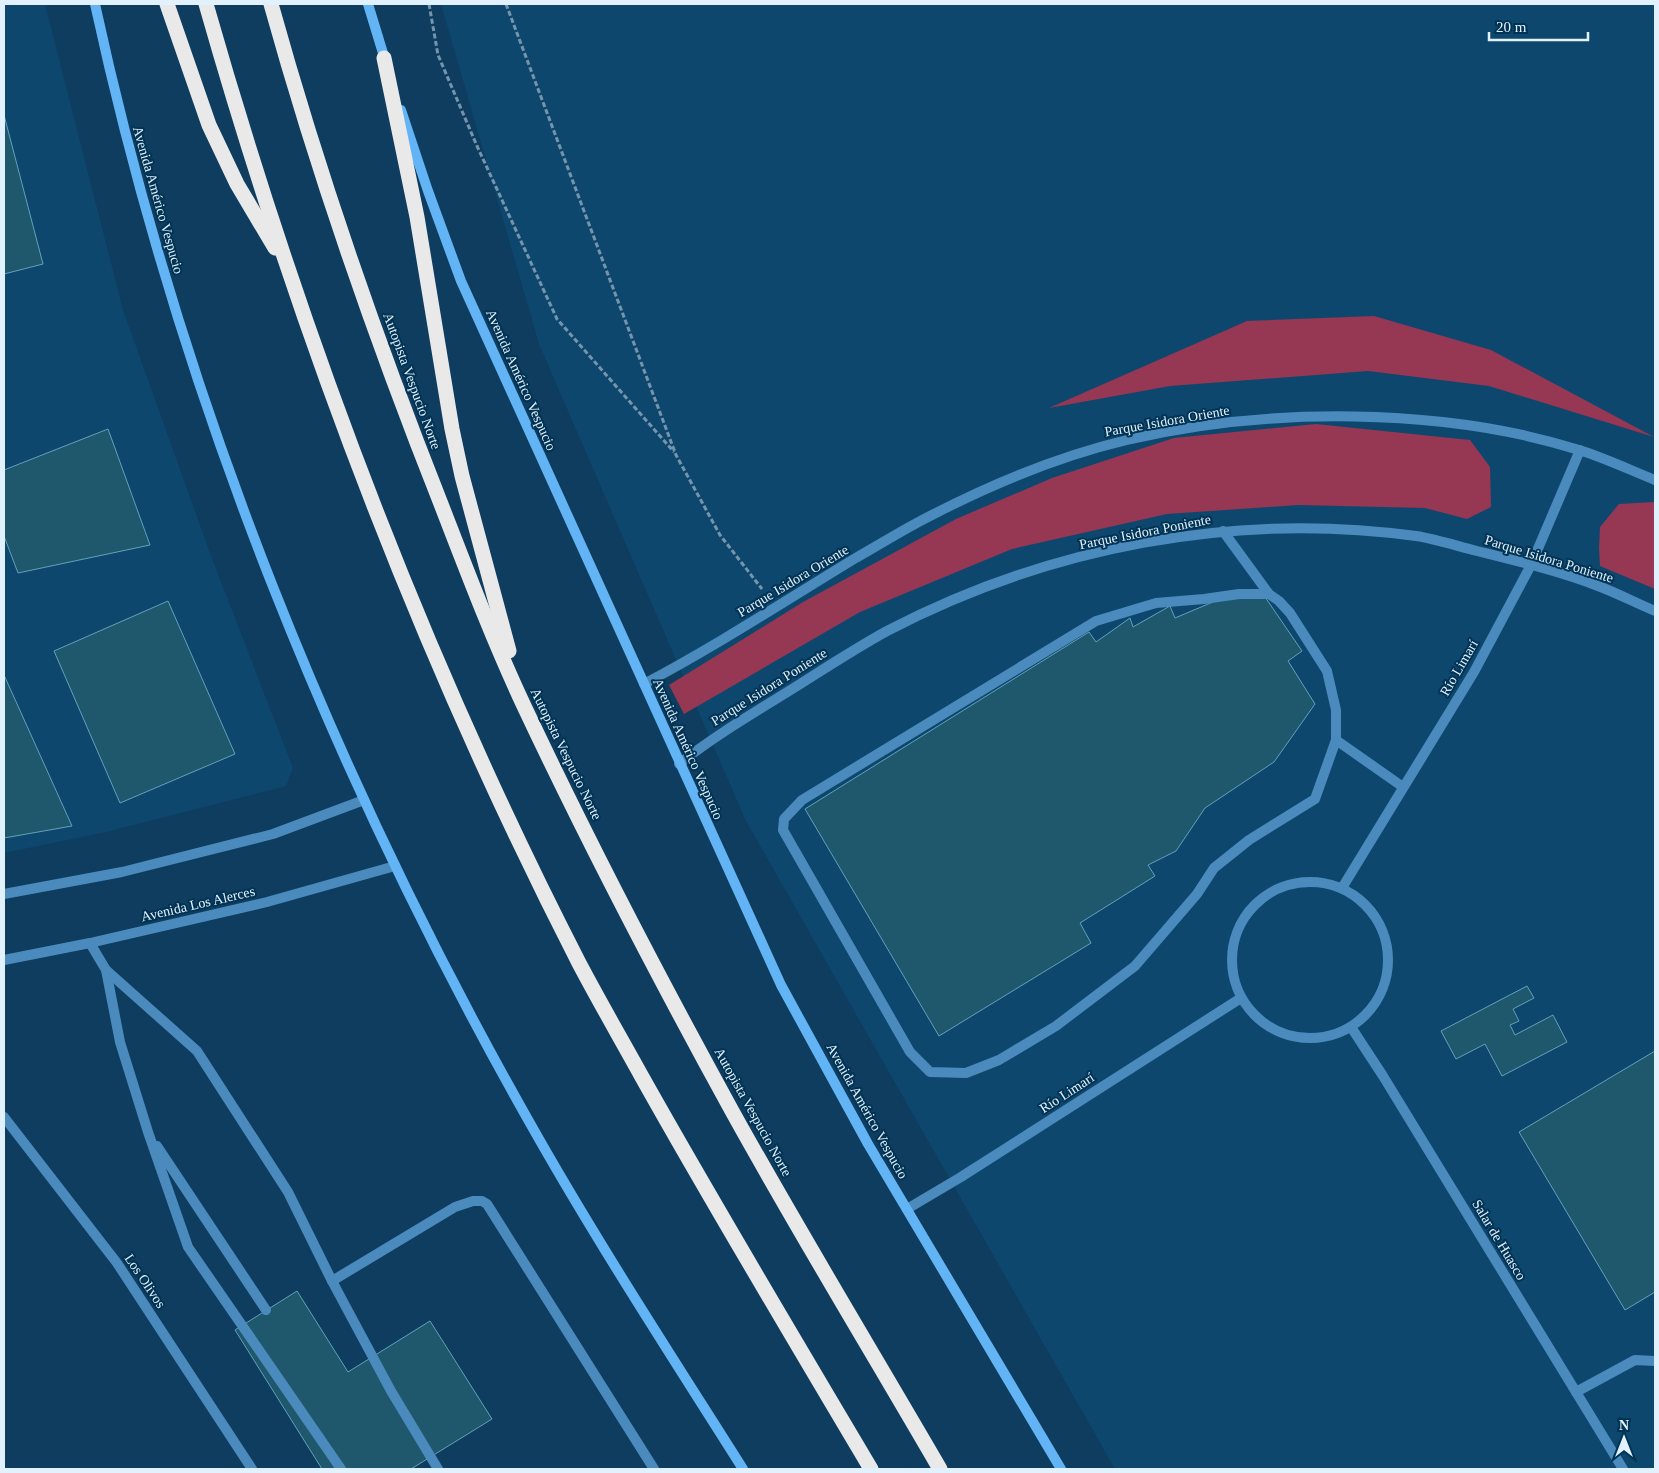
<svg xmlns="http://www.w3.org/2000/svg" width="1659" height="1473" font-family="Georgia,serif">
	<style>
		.built { fill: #0e476e }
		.green { fill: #963754 }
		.building { fill: #1f586c; stroke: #60a2bc }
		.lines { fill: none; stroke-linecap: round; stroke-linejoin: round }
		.path { stroke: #7695ad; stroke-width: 3; stroke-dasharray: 5 2.5; stroke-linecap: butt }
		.lane { stroke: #4a8abd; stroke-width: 10 }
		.street { stroke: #4a8abd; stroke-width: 10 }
		.secondary { stroke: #63b4f5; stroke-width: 10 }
		.highway { stroke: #e9e9e9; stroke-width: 15 }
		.labels { text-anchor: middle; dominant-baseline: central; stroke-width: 4; stroke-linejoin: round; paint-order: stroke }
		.street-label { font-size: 14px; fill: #e2f1fe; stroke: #013354 }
	</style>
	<rect width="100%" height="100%" fill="#0e3d5f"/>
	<!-- built -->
	<g class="built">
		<polygon points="4,4 45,4 123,310 211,556 293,768 286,786 106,832 4,853"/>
		<polygon points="441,4 1655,4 1655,1469 1115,1469 746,821 539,344"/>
	</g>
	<!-- green -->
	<g class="green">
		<polygon points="1374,316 1491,350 1654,437 1489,386 1368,371 1170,386 1049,408 1247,321"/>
		<polygon points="1316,424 1470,440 1490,467 1491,507 1467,519 1425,508 1298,505 1167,514 1012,549 860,612 684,714 669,685 803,602 956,519 1052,478 1174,438"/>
		<polygon points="1654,502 1655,502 1655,589 1600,566 1599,548 1600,527 1619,504"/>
	</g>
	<!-- building -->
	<g class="building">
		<polygon points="4,115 43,264 4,274"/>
		<polygon points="108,429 150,545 18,573 4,536 4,470"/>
		<polygon points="1263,594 1302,651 1288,661 1315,704 1274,762 1205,808 1176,851 1148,865 1155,876 1080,923 1091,943 939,1036 805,809 1089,632 1096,642 1130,618 1133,627 1170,606 1175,618 1220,599"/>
		<polygon points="168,601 235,754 120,803 54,651"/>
		<polygon points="4,675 72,826 4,838"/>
		<polygon points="1527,986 1534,998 1513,1009 1519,1021 1510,1025 1515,1035 1553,1015 1567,1042 1502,1076 1485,1044 1456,1059 1441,1031"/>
		<polygon points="1655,1051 1655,1292 1625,1310 1519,1132"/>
		<polygon points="297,1291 348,1372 430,1321 492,1419 411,1469 322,1469 235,1330"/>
	</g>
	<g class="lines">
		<!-- path -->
		<g class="path">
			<polyline points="429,4 438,55 477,146 557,319 674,452"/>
			<polyline points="506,4 676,455 720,535 762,589"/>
		</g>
		<!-- lane -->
		<g class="lane">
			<polyline points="1223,531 1269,594 1279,601 1290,613 1327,671 1336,710 1336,740 1315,799 1249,840 1214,868 1197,894 1135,966 1056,1026 999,1060 966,1073 930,1072 910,1052 783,830 784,819 802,800 1096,621 1156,603 1204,599 1239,594 1269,594"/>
			<polyline points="1336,740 1403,787"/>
			<polyline points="90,943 106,970 120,1042 148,1132 188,1247 341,1469"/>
			<polyline points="106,970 197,1051 288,1192 332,1281 391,1391 438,1469"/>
			<polyline points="157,1146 266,1310"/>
			<polyline points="332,1281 455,1207 473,1201 482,1201 487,1204 654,1469"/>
			<polyline points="1576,1392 1635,1360 1655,1361"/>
		</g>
		<!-- street -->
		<g class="street">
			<path d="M644 684C716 646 785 601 854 559 879 545 904 529 930 516 992 484 1059 456 1127 440 1266 407 1443 407 1579 450 1605 458 1630 470 1655 480"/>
			<path d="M679 764C717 734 757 711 797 686 827 667 856 648 887 631 1048 547 1235 511 1416 536 1436 539 1457 546 1477 551 1517 561 1559 571 1598 586 1617 593 1636 603 1655 611"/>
			<circle cx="1310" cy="960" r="78"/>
			<polyline points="1342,888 1474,672 1531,565 1580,450"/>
			<polyline points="4,894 122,872 273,834 364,800"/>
			<polyline points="4,960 90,943 267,902 395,866"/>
			<polyline points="1351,1027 1383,1076 1623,1469"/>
			<polyline points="4,1117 117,1263 252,1469"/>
			<polyline points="907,1209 961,1177 1241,998"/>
		</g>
		<!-- secondary -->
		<g class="secondary">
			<path d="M95 4C181 401 337 786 539 1139 603 1251 674 1360 743 1469"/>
			<polyline points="368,4 386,63"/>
			<polyline points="401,110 428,191 461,281 781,985 868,1144 1061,1469"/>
		</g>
		<!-- highway -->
		<g class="highway">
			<polyline points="167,4 209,125 237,184 275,248"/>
			<path d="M206 4C300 334 422 657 579 963 599 1001 621 1039 642 1077 716 1209 794 1339 871 1469"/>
			<path d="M271 4C318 173 376 340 441 504 467 571 493 640 524 706 589 844 659 978 732 1111 799 1232 871 1350 940 1469"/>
			<polyline points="384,58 417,217 452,429 462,476 509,651"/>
		</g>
	</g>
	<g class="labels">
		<!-- street labels -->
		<g class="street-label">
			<text transform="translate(158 200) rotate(74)">Avenida Américo Vespucio</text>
			<text transform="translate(521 380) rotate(66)">Avenida Américo Vespucio</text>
			<text transform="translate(412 381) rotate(70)">Autopista Vespucio Norte</text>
			<text transform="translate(1167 421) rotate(-10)">Parque Isidora Oriente</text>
			<text transform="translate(1145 532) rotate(-11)">Parque Isidora Poniente</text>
			<text transform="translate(1549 559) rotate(17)">Parque Isidora Poniente</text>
			<text transform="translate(793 581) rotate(-31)">Parque Isidora Oriente</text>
			<text transform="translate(1459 668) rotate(-60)">Río Limarí</text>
			<text transform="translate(769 687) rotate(-32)">Parque Isidora Poniente</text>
			<text transform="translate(688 749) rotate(66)">Avenida Américo Vespucio</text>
			<text transform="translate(566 754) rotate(64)">Autopista Vespucio Norte</text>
			<text transform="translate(198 904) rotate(-13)">Avenida Los Alerces</text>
			<text transform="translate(1067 1093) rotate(-33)">Río Limarí</text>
			<text transform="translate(867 1111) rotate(61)">Avenida Américo Vespucio</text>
			<text transform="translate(753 1112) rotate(61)">Autopista Vespucio Norte</text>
			<text transform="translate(1499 1240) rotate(59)">Salar de Huasco</text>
			<text transform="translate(145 1281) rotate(56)">Los Olivos</text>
		</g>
	</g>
	<!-- border -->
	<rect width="1659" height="1473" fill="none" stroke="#e2f1fe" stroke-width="10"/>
	<!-- north arrow -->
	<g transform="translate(1624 1438)" stroke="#013354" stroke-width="4" paint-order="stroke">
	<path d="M0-4L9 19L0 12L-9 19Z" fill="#e2f1fe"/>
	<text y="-8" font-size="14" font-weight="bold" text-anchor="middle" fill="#e2f1fe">N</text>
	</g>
	<!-- scale -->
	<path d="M1489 32v8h99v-8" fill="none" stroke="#e2f1fe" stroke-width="2.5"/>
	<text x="1496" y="32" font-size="15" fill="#e2f1fe" stroke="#013354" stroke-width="4" paint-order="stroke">20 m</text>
</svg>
